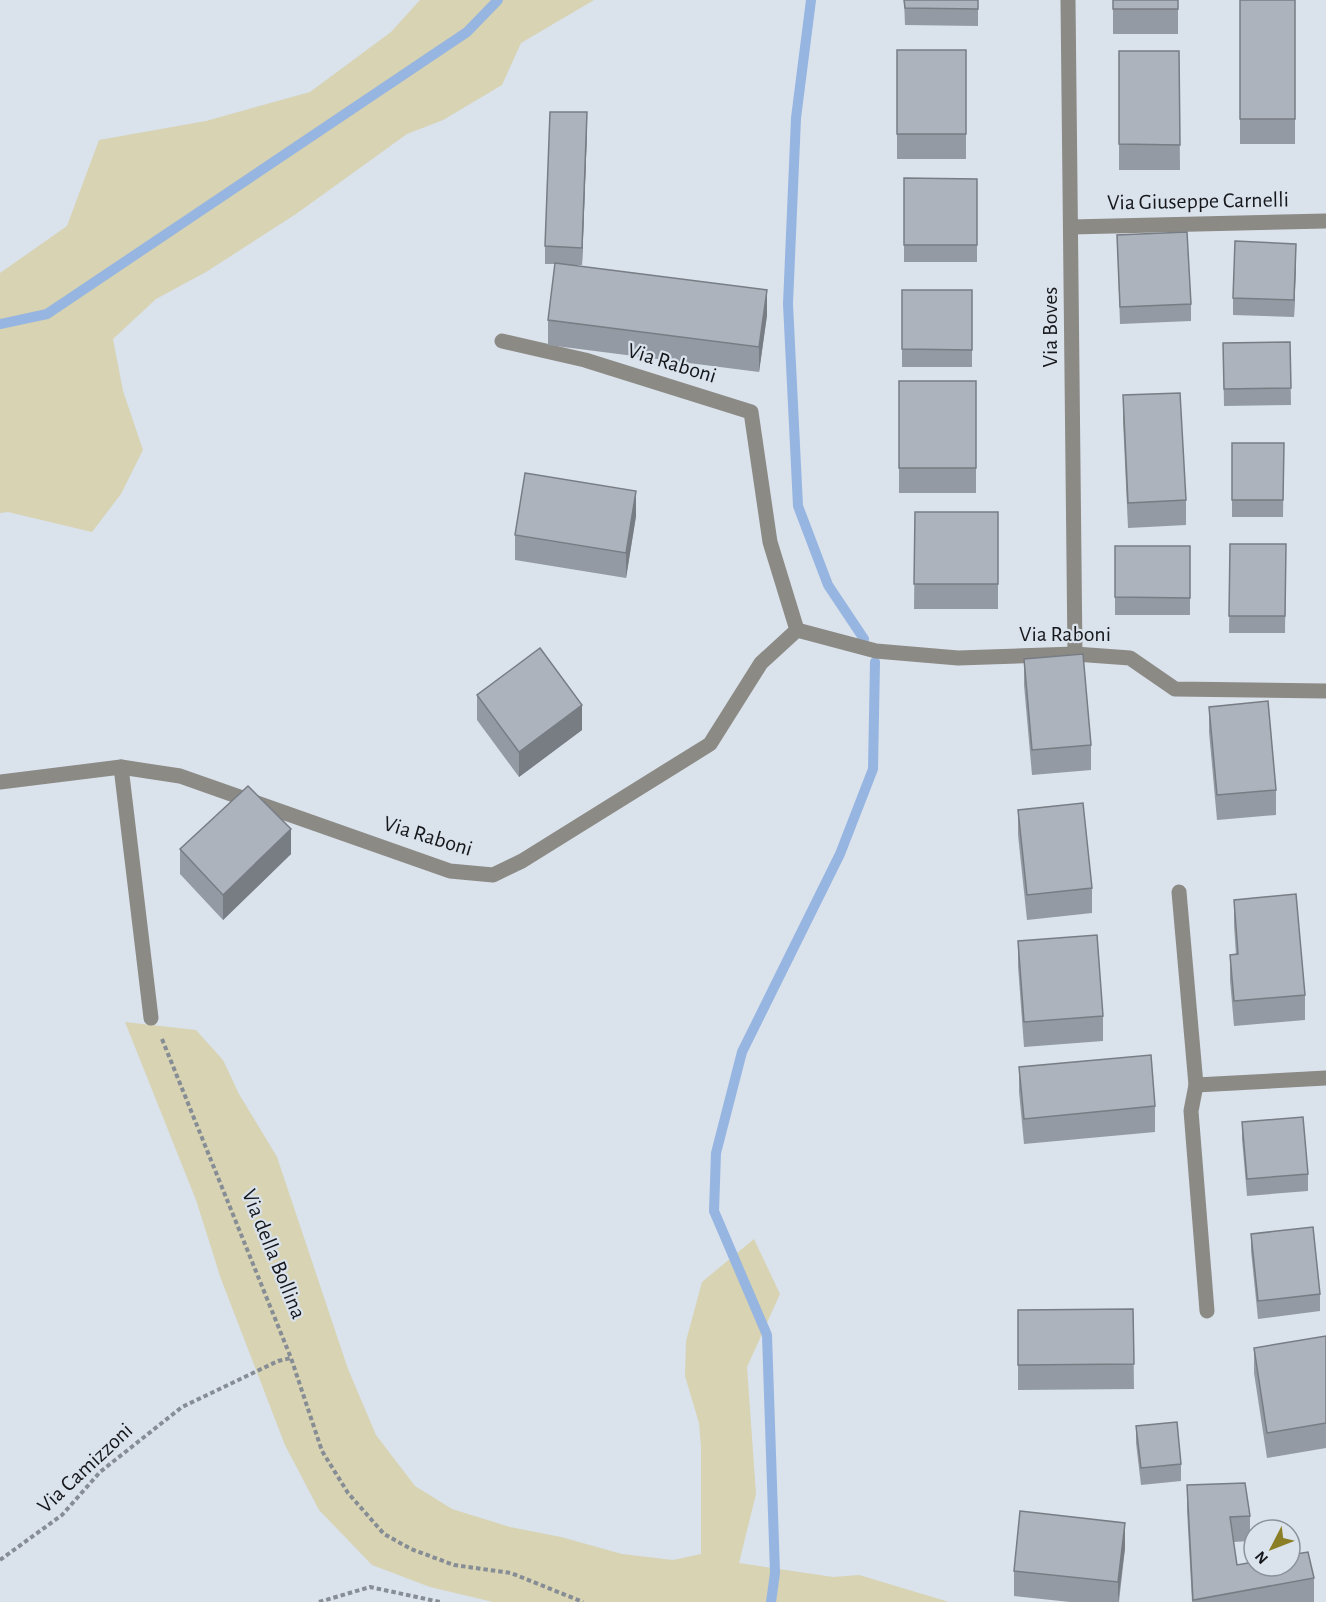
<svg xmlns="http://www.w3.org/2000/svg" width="1326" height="1602" font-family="'Alegreya Sans',sans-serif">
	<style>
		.green { fill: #d7d3b3 }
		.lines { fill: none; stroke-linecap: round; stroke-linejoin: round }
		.stream { stroke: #97b5e1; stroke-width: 10 }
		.path { stroke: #878d94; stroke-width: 4; stroke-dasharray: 4.5 3; stroke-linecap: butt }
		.street { stroke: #8b8a85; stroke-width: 15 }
		.wall { fill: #949aa3 }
		.shaded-wall { fill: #787d84 }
		.building { fill: #acb3bd; stroke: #787d84; stroke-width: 1.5 }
		.labels { text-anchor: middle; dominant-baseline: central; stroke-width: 4.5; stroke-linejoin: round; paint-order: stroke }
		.street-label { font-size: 22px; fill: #15171b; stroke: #dae2ec }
	</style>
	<rect width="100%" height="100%" fill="#dae2ec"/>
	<!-- green -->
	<g class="green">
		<polygon points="420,0 594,0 521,43 502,85 443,120 407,134 296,214 206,272 156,299 113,339 123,391 143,450 121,494 92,532 8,512 0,513 0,273 67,226 99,140 206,121 310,92 391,32"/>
		<polygon points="125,1022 196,1030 223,1060 239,1094 277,1157 348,1369 376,1435 415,1486 452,1509 510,1527 561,1537 622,1554 673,1560 701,1554 701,1447 699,1423 685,1376 686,1341 702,1282 754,1239 780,1294 747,1367 756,1494 739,1563 833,1577 859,1575 949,1602 493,1602 430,1587 372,1565 319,1510 285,1445 221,1279 196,1200"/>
	</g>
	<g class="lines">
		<!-- stream -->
		<g class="stream">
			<polyline points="811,0 796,118 788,304 798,506 828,585 864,639"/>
			<polyline points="0,324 47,314 467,32 498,0"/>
			<polyline points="771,1602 775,1573 767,1335 714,1211 716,1153 742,1052 840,854 873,769 875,662"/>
		</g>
		<!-- path -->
		<g class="path">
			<polyline points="162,1039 291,1358 322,1451 348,1493 384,1534 411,1549 454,1565 511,1573 583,1602"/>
			<polyline points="0,1560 62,1515 100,1472 182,1407 278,1361 291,1358"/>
			<polyline points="319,1602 370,1587 440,1602"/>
		</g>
		<!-- street -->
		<g class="street">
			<polyline points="1068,0 1075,654"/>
			<polyline points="1071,227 1326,221"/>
			<polyline points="502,341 585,360 751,412 770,542 797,630"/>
			<polyline points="121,767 151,1018"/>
			<polyline points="0,782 121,767 180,776 450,871 493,875 522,861 710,744 761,663 797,630 876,651 958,658 1075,654 1130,658 1175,689 1326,691"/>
			<polyline points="1179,892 1196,1085 1191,1111 1207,1311"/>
			<polyline points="1196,1085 1326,1078"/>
		</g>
	</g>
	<!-- wall -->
	<g class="wall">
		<polygon points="904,0 978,0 978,26 905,25"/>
		<rect x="1113" y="0" width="65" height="34"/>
		<rect x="1240" y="0" width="55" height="144"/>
		<rect x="897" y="50" width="69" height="109"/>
		<polygon points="1119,51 1179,51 1180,170 1119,170"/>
		<polygon points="587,130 582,265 572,265 767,315 759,372 548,345 548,320 555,264 545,264 545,246"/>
		<polygon points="904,178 977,179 977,262 904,262"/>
		<polygon points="1117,235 1191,304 1191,321 1120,324"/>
		<polygon points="1296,261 1294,317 1233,315 1233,298"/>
		<rect x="902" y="290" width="70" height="77"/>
		<polygon points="1290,342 1291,405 1224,406 1223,343"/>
		<rect x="899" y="381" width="77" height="112"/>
		<polygon points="1123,395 1186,500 1186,525 1128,528 1123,421"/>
		<polygon points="1232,443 1284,443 1283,517 1232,517"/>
		<polygon points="915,512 998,512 998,609 914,609"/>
		<polygon points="636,516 626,578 515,560 515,535"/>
		<polygon points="1230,544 1286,544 1285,633 1229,633"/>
		<rect x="1115" y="546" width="75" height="69"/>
		<polygon points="1024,659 1091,745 1091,770 1032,775 1024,685"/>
		<polygon points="477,695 582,730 519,777 477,720"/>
		<polygon points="1209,707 1276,790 1276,815 1217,820 1209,732"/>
		<polygon points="1018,810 1092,888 1092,913 1027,920 1018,835"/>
		<polygon points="180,849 291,854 223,920 180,874"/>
		<polygon points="1234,900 1305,995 1305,1020 1234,1026 1230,980 1230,955 1236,955 1234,925"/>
		<polygon points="1018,941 1103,1016 1103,1041 1024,1047 1018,966"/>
		<polygon points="1019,1067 1155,1106 1155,1132 1024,1144 1019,1092"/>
		<polygon points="1242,1122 1308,1174 1308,1191 1247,1196 1242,1139"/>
		<polygon points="1251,1234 1320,1294 1320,1311 1258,1319 1251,1251"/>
		<polygon points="1133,1309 1134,1389 1018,1390 1018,1310"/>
		<polygon points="1326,1339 1326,1448 1267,1458 1254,1373 1254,1348"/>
		<polygon points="1136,1426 1181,1464 1181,1481 1141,1485 1136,1443"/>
		<polygon points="1187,1485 1250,1516 1250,1541 1233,1542 1237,1565 1314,1578 1314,1602 1192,1602 1187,1510"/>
		<polygon points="1125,1548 1119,1602 1070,1602 1014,1596 1014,1571"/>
	</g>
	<!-- shaded-wall -->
	<g class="shaded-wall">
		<polygon points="587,112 587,130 582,265 582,248"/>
		<polygon points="1296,244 1296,261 1294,317 1294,300"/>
		<polygon points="767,290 767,315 759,372 759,347"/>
		<polygon points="636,491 636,516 626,578 626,553"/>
		<polygon points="582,705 582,730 519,777 519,752"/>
		<polygon points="291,829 291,854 223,920 223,895"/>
		<polygon points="1125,1523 1125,1548 1118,1602 1118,1582"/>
	</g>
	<!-- building -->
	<g class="building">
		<polygon points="904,0 978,0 978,9 905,8"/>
		<rect x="1113" y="0" width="65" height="9"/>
		<rect x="1240" y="0" width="55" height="119"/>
		<rect x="897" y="50" width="69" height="84"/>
		<polygon points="1119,51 1179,51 1180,145 1119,144"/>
		<polygon points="550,112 587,112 582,248 545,246"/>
		<polygon points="904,178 977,179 977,245 904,245"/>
		<polygon points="1187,232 1191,304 1120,307 1117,235"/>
		<polygon points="1235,241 1296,244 1294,300 1233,298"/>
		<polygon points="555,263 767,290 759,347 548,320"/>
		<polygon points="902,290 972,290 972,350 902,349"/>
		<polygon points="1290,342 1291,388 1224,389 1223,343"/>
		<rect x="899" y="381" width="77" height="87"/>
		<polygon points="1180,393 1186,500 1128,503 1123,395"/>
		<polygon points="1232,443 1284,443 1283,500 1232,500"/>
		<polygon points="525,473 636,491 626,553 515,535"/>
		<polygon points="915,512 998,512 998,584 914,584"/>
		<polygon points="1230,544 1286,544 1285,616 1229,616"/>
		<polygon points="1115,546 1190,546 1190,598 1115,597"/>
		<polygon points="540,648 582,705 519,752 477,695"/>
		<polygon points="1083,654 1091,745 1032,750 1024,659"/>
		<polygon points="1268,701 1276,790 1217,795 1209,707"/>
		<polygon points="248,786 291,829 223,895 180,849"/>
		<polygon points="1083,803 1092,888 1027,895 1018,810"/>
		<polygon points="1296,894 1305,995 1234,1001 1230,955 1238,954 1234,900"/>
		<polygon points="1097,935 1103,1016 1024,1022 1018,941"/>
		<polygon points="1151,1055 1155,1106 1024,1119 1019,1067"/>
		<polygon points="1303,1117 1308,1174 1247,1179 1242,1122"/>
		<polygon points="1313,1227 1320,1294 1258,1301 1251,1234"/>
		<polygon points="1133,1309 1134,1364 1018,1365 1018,1310"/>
		<polygon points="1326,1336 1326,1423 1267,1433 1254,1348"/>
		<polygon points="1177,1422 1181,1464 1141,1468 1136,1426"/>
		<polygon points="1245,1483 1250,1516 1230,1517 1237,1565 1254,1562 1254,1566 1290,1566 1290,1555 1308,1552 1314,1578 1193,1600 1187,1485"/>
		<polygon points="1020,1511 1125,1523 1118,1582 1014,1571"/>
	</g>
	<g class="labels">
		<!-- street labels -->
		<g class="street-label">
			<text transform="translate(1198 201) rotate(-1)">Via Giuseppe Carnelli</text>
			<text transform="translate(1050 327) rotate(-90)">Via Boves</text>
			<text transform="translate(672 363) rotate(17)">Via Raboni</text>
			<text x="1065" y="634">Via Raboni</text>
			<text transform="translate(428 836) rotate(17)">Via Raboni</text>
			<text transform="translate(274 1254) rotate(68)">Via della Bollina</text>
			<text transform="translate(85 1468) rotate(-43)">Via Camizzoni</text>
		</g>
	</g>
	<!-- north arrow -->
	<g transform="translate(1272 1548) rotate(228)"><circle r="28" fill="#dae2ec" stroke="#8b9198" stroke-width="1.5"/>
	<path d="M0-4.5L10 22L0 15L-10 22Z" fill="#8a7f26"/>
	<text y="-9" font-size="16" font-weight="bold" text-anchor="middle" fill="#15171b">N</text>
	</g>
</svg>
